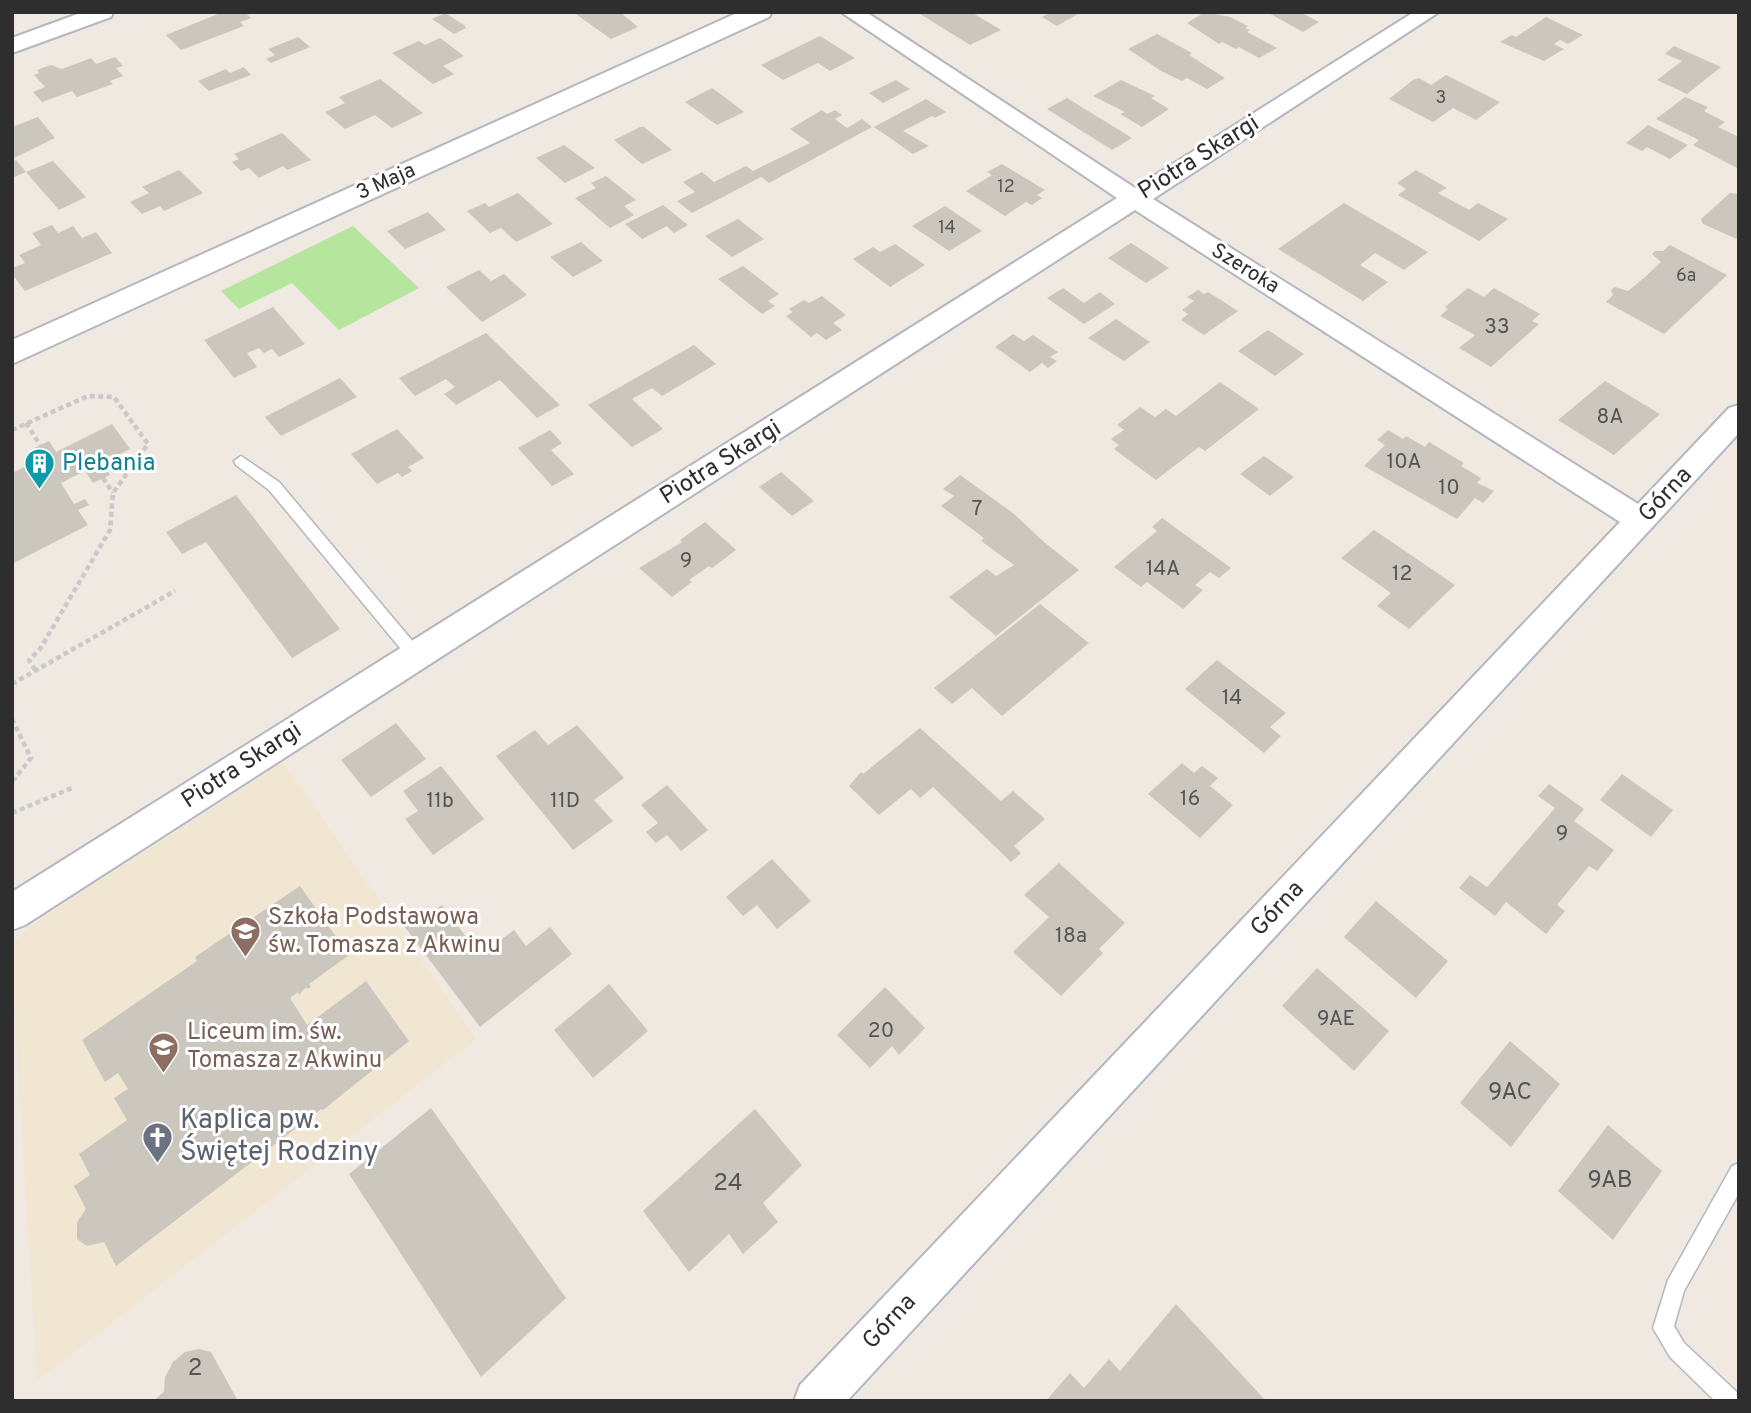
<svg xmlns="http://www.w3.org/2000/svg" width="1751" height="1413" font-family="Overpass,sans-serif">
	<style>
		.education { fill: #f0e6d1 }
		.green { fill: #b6e59e }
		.building { fill: #cbc7bf }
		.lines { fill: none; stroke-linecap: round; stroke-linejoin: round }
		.service-casing { stroke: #b4b7c1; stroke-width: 3 }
		.minor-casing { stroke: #b4b7c1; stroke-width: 4 }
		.tertiary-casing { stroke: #b4b7c1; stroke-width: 4 }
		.path { stroke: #c9c9c9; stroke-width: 4.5; stroke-dasharray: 5 3.5; stroke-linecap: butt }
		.service { fill: #fff; fill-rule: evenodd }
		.minor { fill: #fff; fill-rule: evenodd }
		.tertiary { fill: #fff; fill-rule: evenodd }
		.labels { text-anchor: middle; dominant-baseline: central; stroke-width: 6; stroke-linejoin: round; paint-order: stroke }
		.far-number-label { font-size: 18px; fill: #555452 }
		.far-street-label { font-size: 21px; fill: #2e2e2e; stroke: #fff }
		.number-label { font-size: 21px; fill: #555452 }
		.street-label { font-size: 24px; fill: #2e2e2e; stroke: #fff }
		.culture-label { font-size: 24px; fill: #0d838f; stroke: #fff; text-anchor: start }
		.education-label { font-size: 24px; fill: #785e54; stroke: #fff; text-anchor: start }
		.near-number-label { font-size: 24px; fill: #555452 }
		.near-worship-label { font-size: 28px; fill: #5b616d; stroke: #fff; text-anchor: start }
	</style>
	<rect width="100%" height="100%" fill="#efe9e1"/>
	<!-- education -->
	<polygon class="education" points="283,762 476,1039 37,1381 12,970 15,943 26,930 59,907"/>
	<!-- green -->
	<polygon class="green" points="353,226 419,288 339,330 292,283 239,309 221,291"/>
	<!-- building -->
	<g class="building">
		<polygon points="223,12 245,12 251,18 240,22 244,26 181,50 166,35"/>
		<polygon points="573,12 620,12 638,27 611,39"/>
		<polygon points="917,12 971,12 1001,30 970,45"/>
		<polygon points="1051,12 1074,12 1078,14 1057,26 1042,17"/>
		<polygon points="1205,12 1230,17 1248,26 1245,28 1250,30 1247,32 1277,48 1259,58 1239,47 1236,49 1222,42 1219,44 1187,23"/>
		<polygon points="1267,12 1300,12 1319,22 1303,32"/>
		<polygon points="445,13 464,25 466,28 454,34 432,19"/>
		<polygon points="1546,17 1583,35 1568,44 1560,40 1554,44 1564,49 1544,61 1500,42 1512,35 1516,37"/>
		<polygon points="1157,34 1192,53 1189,55 1225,78 1207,89 1187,78 1182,81 1161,71 1128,49"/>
		<polygon points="820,36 855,58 830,71 818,63 783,80 761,65"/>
		<polygon points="298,37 310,47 271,63 266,59 275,55 268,49"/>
		<polygon points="440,38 464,56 443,66 454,74 433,84 392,53 419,41 425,45"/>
		<polygon points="1674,46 1721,67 1687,94 1657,80 1682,61 1665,54"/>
		<polygon points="115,57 123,66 116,68 123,76 110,81 113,84 77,97 72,91 42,102 33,92 45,87 34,75 39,73 37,70 51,65 62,69 91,58 96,64"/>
		<polygon points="244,67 251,75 209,91 198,81 226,69 230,73"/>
		<polygon points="1446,75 1500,102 1476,120 1453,108 1433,122 1389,99 1413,80 1419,78 1431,85"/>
		<polygon points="380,79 423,113 392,128 375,115 345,129 325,112 345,103 339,97"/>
		<polygon points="896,80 910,89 883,103 869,93"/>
		<polygon points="1121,80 1155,96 1151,98 1169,109 1142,127 1120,114 1125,112 1093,96"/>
		<polygon points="712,88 726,98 744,112 717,125 685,102"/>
		<polygon points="1685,97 1708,107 1704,111 1725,122 1718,127 1739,137 1739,169 1693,145 1699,140 1656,119"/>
		<polygon points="1067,98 1132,138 1112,150 1047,109"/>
		<polygon points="926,99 946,112 935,118 932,116 903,131 929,146 913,154 874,127"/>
		<polygon points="822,110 827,114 835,110 842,115 835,119 847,128 862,119 872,127 769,183 761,177 692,213 677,201 695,192 683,182 702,172 714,182 746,166 753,171 810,143 790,129"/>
		<polygon points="38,117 55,138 12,159 12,127"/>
		<polygon points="1648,125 1688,145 1670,159 1647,147 1642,151 1626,143"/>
		<polygon points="640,127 644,127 672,150 642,164 614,140"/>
		<polygon points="282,133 311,160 287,170 283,166 259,178 249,168 241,171 232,162 239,159 234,154"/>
		<polygon points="564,145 571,150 595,168 565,183 536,158"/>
		<polygon points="16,160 26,172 12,178 12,162"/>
		<polygon points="53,161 86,197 59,210 26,172"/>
		<polygon points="1002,164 1045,190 1037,195 1042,198 1032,205 1026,202 1005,216 966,191 992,175 987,172"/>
		<polygon points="179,170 203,193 164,211 160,206 142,214 130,202 149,193 142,187"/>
		<polygon points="1416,170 1447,188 1438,193 1469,210 1478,203 1508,219 1479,241 1398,195 1406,189 1397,183"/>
		<polygon points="606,176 636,200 624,206 634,215 610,228 575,198 596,188 591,183"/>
		<polygon points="518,193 553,224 516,242 501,228 490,233 467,211 485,203 489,207"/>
		<polygon points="1730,193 1739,194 1739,240 1703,224 1701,219"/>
		<polygon points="1344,203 1428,252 1404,270 1375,253 1360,265 1388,282 1363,301 1278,249"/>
		<polygon points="663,205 688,225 674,233 667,226 642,239 625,224"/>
		<polygon points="945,206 982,231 949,251 912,226"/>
		<polygon points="428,212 446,230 405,249 387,231"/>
		<polygon points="738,219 764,239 732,257 705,236"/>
		<polygon points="52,225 58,233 73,226 82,238 96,232 112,253 25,291 12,274 12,268 25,263 19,255 41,245 32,233"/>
		<polygon points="581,242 603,261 573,277 550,257"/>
		<polygon points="1131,243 1145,252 1169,268 1146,283 1108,258"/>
		<polygon points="895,244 925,265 890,287 853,259 873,247 880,252"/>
		<polygon points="1670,245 1727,275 1664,334 1606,302 1613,295 1611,290 1615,287 1628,291 1645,277 1661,262 1652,254 1655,251 1663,251"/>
		<polygon points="743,266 779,294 768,301 775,306 762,314 718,279"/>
		<polygon points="479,270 491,281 504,274 527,295 482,322 446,287"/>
		<polygon points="1063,288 1084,303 1100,292 1115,304 1084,324 1047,298"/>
		<polygon points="1468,288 1484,297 1494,288 1540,314 1532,321 1539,324 1491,367 1459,348 1475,335 1440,316 1448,309 1445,307"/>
		<polygon points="1198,290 1204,294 1208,292 1238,311 1204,335 1181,320 1188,314 1182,310 1194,301 1187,297"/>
		<polygon points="822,296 846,315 833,323 842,330 826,340 817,333 811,337 786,316 793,312 789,309 804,300 809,303"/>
		<polygon points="273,307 305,344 279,357 272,349 264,353 259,348 247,353 257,367 234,378 204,340"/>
		<polygon points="1116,319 1150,342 1124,361 1088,338"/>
		<polygon points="1268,330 1304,354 1275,376 1238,351"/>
		<polygon points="486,333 560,405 537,418 500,380 456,405 444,394 455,387 446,379 415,396 399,378"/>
		<polygon points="1013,334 1024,341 1033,335 1058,352 1050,357 1057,361 1048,368 1042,363 1030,372 995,347"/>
		<polygon points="694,345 716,364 662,396 652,388 632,399 663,429 632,447 588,405"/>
		<polygon points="340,378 357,397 281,436 265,417"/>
		<polygon points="1605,381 1660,414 1614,455 1558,420"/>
		<polygon points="1220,382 1259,409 1205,451 1199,447 1156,480 1114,449 1119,445 1111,439 1124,430 1117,425 1140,407 1155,417 1166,409 1176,416"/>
		<polygon points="112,424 130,449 102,463 110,475 93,483 85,471 61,483 74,504 85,499 89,505 78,510 88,525 12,564 12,473 41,459 34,448 49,441 56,452"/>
		<polygon points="397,429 424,458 408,467 412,471 402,477 398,473 377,484 351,454"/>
		<polygon points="550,430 562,443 551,450 574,474 552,486 518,448"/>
		<polygon points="1388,430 1403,439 1406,436 1425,447 1429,442 1464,463 1461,466 1481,478 1477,483 1494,491 1483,503 1475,498 1457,519 1364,466 1385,445 1377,440"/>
		<polygon points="1264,456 1294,477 1270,496 1240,474"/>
		<polygon points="781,472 814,501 792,516 759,487"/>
		<polygon points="960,475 1013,513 1044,542 1079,570 996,636 949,597 987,569 996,576 1014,565 981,541 984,538 941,506 954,496 943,489"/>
		<polygon points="236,495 340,629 292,658 206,542 182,554 166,532"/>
		<polygon points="1162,518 1231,568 1219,578 1210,572 1195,585 1203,590 1183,609 1147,582 1141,587 1114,567 1157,531 1152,527"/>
		<polygon points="705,522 736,550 712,568 709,566 689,580 692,582 672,597 639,568 682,542 680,540"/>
		<polygon points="1374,530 1455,585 1409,629 1377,606 1391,593 1341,558"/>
		<polygon points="1040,604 1089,643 1002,716 972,688 952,704 934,688"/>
		<polygon points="1217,660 1286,713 1270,727 1281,736 1264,753 1185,689"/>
		<polygon points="396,723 426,759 371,797 341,760"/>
		<polygon points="577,725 624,778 594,800 613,821 573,850 496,756 535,730 548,745"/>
		<polygon points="920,728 1001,801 1013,791 1045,819 1014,846 1021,853 1011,862 933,787 920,798 911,789 879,815 849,786 861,772 863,774"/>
		<polygon points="1182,763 1194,773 1202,766 1218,778 1210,786 1233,805 1200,838 1148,794"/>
		<polygon points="441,766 484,819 433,855 405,819 418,811 403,791"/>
		<polygon points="1622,774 1673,810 1651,837 1600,800"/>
		<polygon points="1549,784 1584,809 1574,821 1614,850 1597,871 1589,866 1557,905 1565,911 1546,934 1506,902 1495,916 1459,888 1470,875 1487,887 1555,808 1538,796"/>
		<polygon points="667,785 708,830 681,851 667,835 656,843 646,832 658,823 641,805"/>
		<polygon points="772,859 811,901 777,929 757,905 743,916 726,897"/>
		<polygon points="1059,863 1125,923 1099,949 1103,953 1061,996 1013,952 1049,917 1024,895"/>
		<polygon points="300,886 349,955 309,984 311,987 307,989 306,987 299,995 298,992 290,998 307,1025 366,981 409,1041 323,1110 321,1109 116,1266 104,1242 87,1246 77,1239 77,1222 86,1209 74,1186 90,1175 79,1154 127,1120 114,1098 128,1089 118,1073 105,1082 82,1040 197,961 195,957"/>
		<polygon points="1376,901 1448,961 1416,998 1344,937"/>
		<polygon points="442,905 480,955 514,930 526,946 550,927 572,954 480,1027 404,926 408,923 410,928"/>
		<polygon points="1317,968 1389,1031 1354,1071 1282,1006"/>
		<polygon points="609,984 648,1031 593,1078 554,1030"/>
		<polygon points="885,987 925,1028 899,1055 892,1046 870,1068 837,1035"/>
		<polygon points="1510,1041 1560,1084 1511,1147 1460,1103"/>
		<polygon points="431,1108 566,1298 481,1377 349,1174"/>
		<polygon points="755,1109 802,1165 763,1203 778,1222 743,1254 729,1234 689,1272 643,1211"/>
		<polygon points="1608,1125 1662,1171 1613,1240 1558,1191"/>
		<polygon points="1176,1304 1266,1401 1046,1401 1070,1373 1084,1388 1109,1359 1120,1371"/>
		<polygon points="199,1349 211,1352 238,1401 153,1401 164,1392 165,1377 173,1362 185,1352"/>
	</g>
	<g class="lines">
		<defs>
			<g id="service">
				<polygon points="241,456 279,482 420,650 423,655 420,660 410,660 269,490 236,465 234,461"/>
				<polygon points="1739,1163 1739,1193 1684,1291 1674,1326 1684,1343 1739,1394 1739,1401 1715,1401 1670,1357 1653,1328 1668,1280 1732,1166"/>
			</g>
			<g id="minor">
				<polygon points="83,12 113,12 111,17 12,53 12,38"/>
				<polygon points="841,12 866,12 1135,188 1414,12 1439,12 1153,199 1638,504 1729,408 1739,405 1739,433 847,1401 794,1401 800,1385 1620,522 1135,210 25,925 12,930 12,892 1117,198"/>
			</g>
			<polygon id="tertiary" points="739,12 772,12 769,17 12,364 12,340"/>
		</defs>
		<!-- service casing -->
		<use href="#service" class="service-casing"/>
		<!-- minor casing -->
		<use href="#minor" class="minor-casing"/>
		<!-- tertiary casing -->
		<use href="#tertiary" class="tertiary-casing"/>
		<!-- path -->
		<g class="path">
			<polyline points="26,423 40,445"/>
			<polyline points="12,430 88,396 114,397 148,444 113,493 110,530 40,649 29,660 36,671"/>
			<polyline points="103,478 113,493"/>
			<polyline points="12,684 175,591"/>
			<polyline points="12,719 31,758 12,782"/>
			<polyline points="12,813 72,788"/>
		</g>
		<!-- service -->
		<use href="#service" class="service"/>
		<!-- minor -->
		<use href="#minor" class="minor"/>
		<!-- tertiary -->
		<use href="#tertiary" class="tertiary"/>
	</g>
	<!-- icons -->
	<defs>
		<symbol id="building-pin" viewBox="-11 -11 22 30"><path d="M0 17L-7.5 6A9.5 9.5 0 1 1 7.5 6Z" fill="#0f9aa8" stroke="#fff"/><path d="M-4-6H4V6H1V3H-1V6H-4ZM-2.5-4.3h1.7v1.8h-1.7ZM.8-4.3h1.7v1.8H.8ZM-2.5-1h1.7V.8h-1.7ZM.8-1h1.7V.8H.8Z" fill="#fff"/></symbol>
		<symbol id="school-pin" viewBox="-11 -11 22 30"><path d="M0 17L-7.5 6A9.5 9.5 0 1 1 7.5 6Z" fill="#8d6e63" stroke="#fff"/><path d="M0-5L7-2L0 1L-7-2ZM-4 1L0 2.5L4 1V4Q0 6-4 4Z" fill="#fff"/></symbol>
		<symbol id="church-pin" viewBox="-11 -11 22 30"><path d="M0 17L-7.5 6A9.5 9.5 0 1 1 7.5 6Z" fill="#6b7280" stroke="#fff"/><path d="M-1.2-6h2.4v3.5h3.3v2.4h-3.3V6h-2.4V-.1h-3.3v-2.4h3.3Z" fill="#fff"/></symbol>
	</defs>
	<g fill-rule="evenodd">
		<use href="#building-pin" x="22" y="446" width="35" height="47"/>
		<use href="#school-pin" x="228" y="914" width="35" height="47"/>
		<use href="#school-pin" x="146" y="1030" width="35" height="47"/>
		<use href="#church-pin" x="140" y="1120" width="35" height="47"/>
	</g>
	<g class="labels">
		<!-- far-number labels -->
		<g class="far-number-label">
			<text x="1441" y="98">3</text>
			<text x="1006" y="187">12</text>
			<text x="947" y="228">14</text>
			<text x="1686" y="276">6a</text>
		</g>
		<!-- far-street labels -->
		<g class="far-street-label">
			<text transform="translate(386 182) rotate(-24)">3 Maja</text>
			<text transform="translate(1245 269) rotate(32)">Szeroka</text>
		</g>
		<!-- number labels -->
		<g class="number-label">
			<text x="1497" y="327">33</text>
			<text x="1610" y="417">8A</text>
			<text x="1404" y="462">10A</text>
			<text x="1449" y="488">10</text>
			<text x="977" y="509">7</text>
			<text x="686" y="561">9</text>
			<text x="1163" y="569">14A</text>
			<text x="1402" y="574">12</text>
			<text x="1232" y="698">14</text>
			<text x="1190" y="799">16</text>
			<text x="440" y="801">11b</text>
			<text x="565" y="801">11D</text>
			<text x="1562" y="834">9</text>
			<text x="1071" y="936">18a</text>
			<text x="1336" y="1019">9AE</text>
			<text x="881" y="1031">20</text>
		</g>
		<!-- street labels -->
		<g class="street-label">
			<text transform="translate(1199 158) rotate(-32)">Piotra Skargi</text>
			<text transform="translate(721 463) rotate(-32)">Piotra Skargi</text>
			<text transform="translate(1666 495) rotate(-47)">Górna</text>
			<text transform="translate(242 766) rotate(-33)">Piotra Skargi</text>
			<text transform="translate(1278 909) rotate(-47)">Górna</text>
			<text transform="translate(890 1322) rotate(-47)">Górna</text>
		</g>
		<!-- culture labels -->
		<g class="culture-label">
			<text x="62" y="464">Plebania</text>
		</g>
		<!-- education labels -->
		<g class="education-label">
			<text x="268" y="918">Szkoła Podstawowa<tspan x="268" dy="28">św. Tomasza z Akwinu</tspan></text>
			<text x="187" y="1033">Liceum im. św.<tspan x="187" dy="28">Tomasza z Akwinu</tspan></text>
		</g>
		<!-- near-number labels -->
		<g class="near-number-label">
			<text x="1510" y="1093">9AC</text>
			<text x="1610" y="1181">9AB</text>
			<text x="728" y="1184">24</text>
			<text x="195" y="1369">2</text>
		</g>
		<!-- near-worship labels -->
		<g class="near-worship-label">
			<text x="180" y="1121">Kaplica pw.<tspan x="180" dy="32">Świętej Rodziny</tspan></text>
		</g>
	</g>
	<!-- border -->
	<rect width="1751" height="1413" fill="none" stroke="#2e2e2e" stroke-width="28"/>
</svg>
